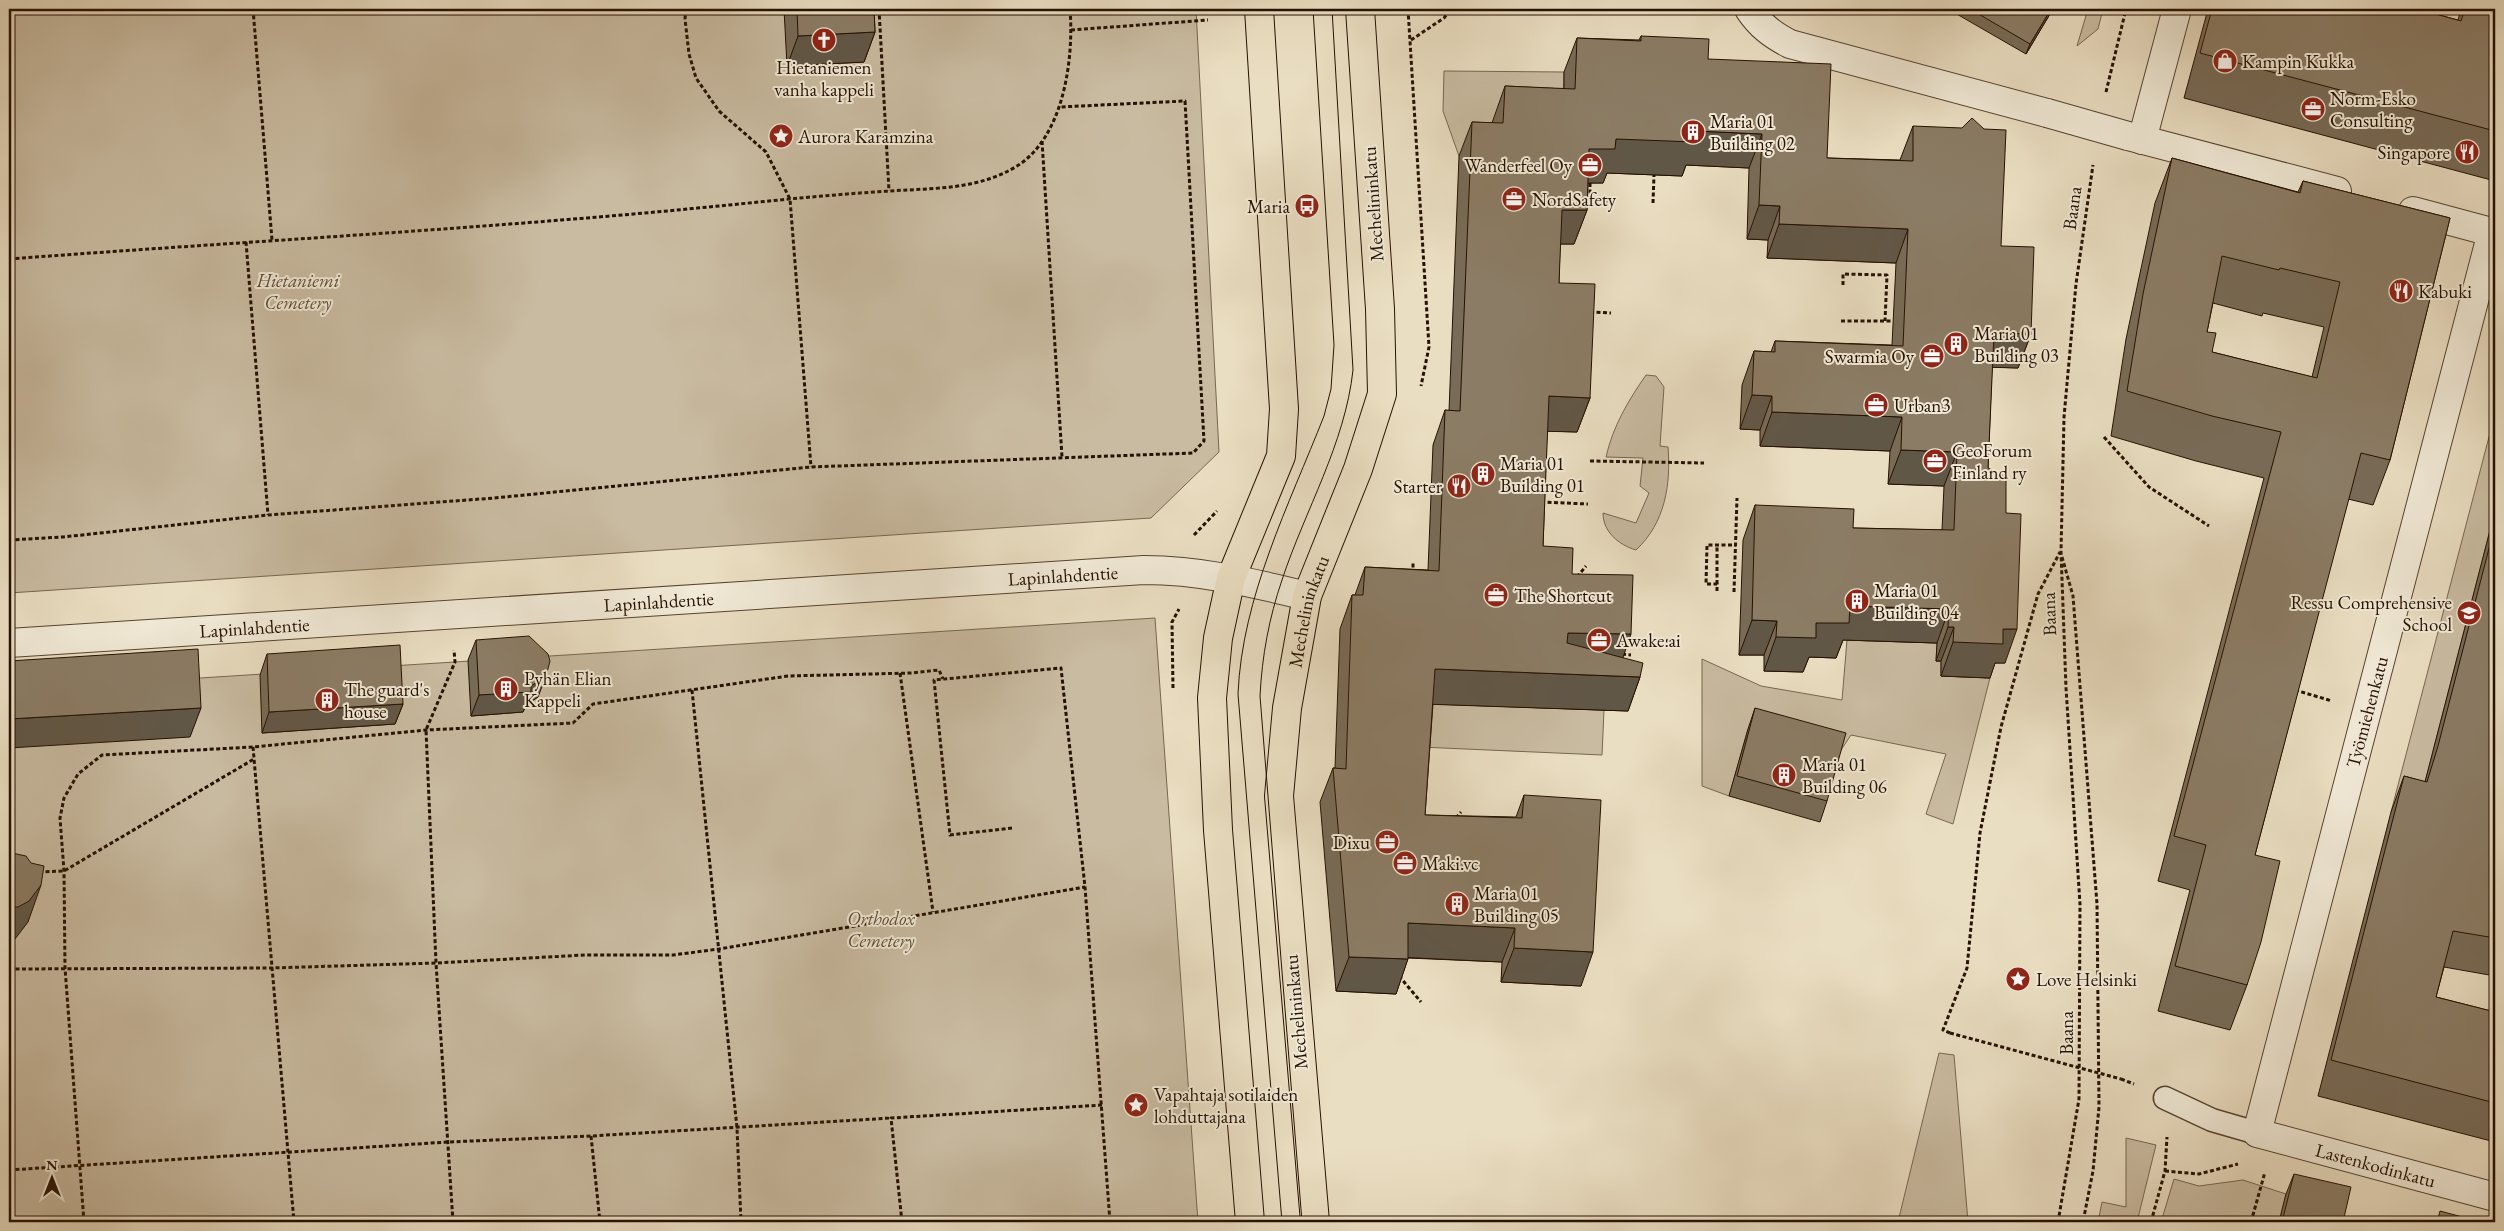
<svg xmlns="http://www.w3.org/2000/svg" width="2504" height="1231" font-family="'EB Garamond',serif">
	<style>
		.green { fill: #c9bba1; stroke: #776650 }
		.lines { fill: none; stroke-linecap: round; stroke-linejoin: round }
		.service-casing { stroke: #564430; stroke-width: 25 }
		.minor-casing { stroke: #564430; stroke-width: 30 }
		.primary-casing { stroke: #251100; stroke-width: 30 }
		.path { stroke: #251100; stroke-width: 3; stroke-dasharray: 4 2.5; stroke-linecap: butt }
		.service { stroke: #f1ead7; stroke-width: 22 }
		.minor { stroke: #f1ead7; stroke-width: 28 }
		.primary { stroke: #eadec2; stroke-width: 28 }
		.tram { stroke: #251100; stroke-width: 1 }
		.minor-bridge-casing { stroke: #564430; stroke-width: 30; stroke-linecap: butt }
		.path-bridge { stroke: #251100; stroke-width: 3; stroke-dasharray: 4 2.5; stroke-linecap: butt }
		.minor-bridge { stroke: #f1ead7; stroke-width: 28 }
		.wall { fill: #786b57; stroke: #251100; fill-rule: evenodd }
		.shaded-wall { fill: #615747; stroke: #251100 }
		.building { fill: #8b7c65; stroke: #251100; fill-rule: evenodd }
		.labels { text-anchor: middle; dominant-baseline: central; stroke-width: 4; stroke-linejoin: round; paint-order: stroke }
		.poi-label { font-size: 19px; fill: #251100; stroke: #f1ead7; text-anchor: start }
		.street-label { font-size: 19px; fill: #251100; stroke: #f1ead7 }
		.park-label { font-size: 19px; font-style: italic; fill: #5e4c38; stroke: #f1ead7 }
	</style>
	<rect width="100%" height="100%" fill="#eadec2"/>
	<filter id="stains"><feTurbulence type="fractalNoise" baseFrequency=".004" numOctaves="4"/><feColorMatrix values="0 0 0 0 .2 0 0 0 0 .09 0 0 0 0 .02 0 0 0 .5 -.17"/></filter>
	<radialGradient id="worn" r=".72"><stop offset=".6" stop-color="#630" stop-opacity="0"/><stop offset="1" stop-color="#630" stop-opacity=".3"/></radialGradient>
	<!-- green -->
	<g class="green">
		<polygon points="9,9 1196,9 1219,452 1151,518 9,593"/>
		<polygon points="2088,9 2103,9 2098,29 2077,46"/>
		<polygon points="1444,71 1564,72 1562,124 1491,157 1459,156 1443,111"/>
		<path d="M1646 375 1656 376 1664 387 1660 446 1668 447C1671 485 1665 523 1636 550 1619 545 1603 532 1603 513L1636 523 1649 493 1640 486 1643 458 1606 457C1613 426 1628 401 1646 375Z"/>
		<polygon points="2495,414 2495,511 2425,782 2391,812"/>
		<polygon points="1155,618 1198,1222 9,1222 9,690"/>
		<polygon points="1847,640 1937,643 1936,661 1941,661 1941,676 1990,678 1953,824 1926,814 1946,754 1851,735 1839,753 1748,729 1729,796 1702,786 1702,659 1761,686 1842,700"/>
		<polygon points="1401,703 1604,710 1602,755 1420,747"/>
		<polygon points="1939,1053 1954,1055 1968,1222 1898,1222"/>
		<polygon points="2126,1138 2156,1145 2137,1222 2098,1222 2102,1202 2126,1207"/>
		<polygon points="2174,1179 2199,1186 2243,1180 2286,1194 2279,1222 2161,1222"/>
	</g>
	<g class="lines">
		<defs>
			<polyline id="service" points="2165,1098 2212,1120 2257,1133"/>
			<g id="minor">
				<path d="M1749 9C1760 26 1773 35 1790 44L2047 113"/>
				<polyline points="2128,136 2337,191"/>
				<polyline points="2142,140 2177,9"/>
				<polyline points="2413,211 2495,233"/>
				<path id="s1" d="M2492 232 2257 1133 2495 1197"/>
				<path id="s2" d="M9 643 1144 570C1201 570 1253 583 1307 596"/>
			</g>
			<g id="primary">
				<polyline points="1250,1222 1218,830 1212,698 1218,638 1231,578 1281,456 1284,409 1259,9"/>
				<path id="s3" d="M1315 1222 1279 796 1287 708 1307 596 1358 469 1382 394 1380 309 1360 9"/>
			</g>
		</defs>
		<!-- service casing -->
		<use href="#service" class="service-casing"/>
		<!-- minor casing -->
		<use href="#minor" class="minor-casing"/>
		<!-- primary casing -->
		<use href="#primary" class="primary-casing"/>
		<!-- path -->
		<g class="path">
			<polyline points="253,9 272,240"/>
			<polyline points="686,9 685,19 689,54 696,78 719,111 766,152 790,199 811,467"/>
			<polyline points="879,9 889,191"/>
			<polyline points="1408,9 1429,347 1421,386"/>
			<polyline points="1071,30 1208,20"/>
			<polyline points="1411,40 1444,18 1451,9"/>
			<polyline points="2106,92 2126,9"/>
			<polyline points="1042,141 1062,457"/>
			<polyline points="1590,183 1590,202 1612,202"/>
			<polyline points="1653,203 1654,175"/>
			<polyline points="246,242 268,515"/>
			<path d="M9 259C209 244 410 233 610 216 670 211 729 205 789 199 822 196 856 193 890 191 934 188 978 190 1017 166 1064 137 1074 58 1070 9"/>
			<polyline points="1843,285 1843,274 1887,275 1885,321"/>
			<polyline points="1590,312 1611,313"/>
			<polyline points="1841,321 1893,321"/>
			<polyline points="2104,437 2149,487 2209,526"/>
			<polyline points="1590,461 1704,463"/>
			<polyline points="1541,502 1588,504"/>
			<polyline points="1194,535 1217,511"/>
			<polyline points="9,540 63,537 268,515 494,498 811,467 1193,453 1204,441 1185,101 1060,107"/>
			<polyline points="2062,557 2073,596 2097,904 2099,1107 2093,1171 2083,1222"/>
			<polyline points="1413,574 1413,563"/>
			<polyline points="1577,577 1586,566"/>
			<polyline points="1717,584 1717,545"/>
			<polyline points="1717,591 1717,584 1706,584 1707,545 1736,545"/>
			<polyline points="1734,592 1737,498"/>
			<polyline points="1627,639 1669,641"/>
			<polyline points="1622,654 1631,655"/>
			<polyline points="900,673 933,912"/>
			<polyline points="1173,688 1172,622 1179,609"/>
			<polyline points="692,690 737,1128 741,1222"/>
			<polyline points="2295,690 2332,701"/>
			<polyline points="253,747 294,1222"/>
			<polyline points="1456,818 1461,812"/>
			<polyline points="1012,828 950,835 934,680 1061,668 1085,887 1110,1222"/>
			<polyline points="39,872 64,871 254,759"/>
			<polyline points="9,969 271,968 436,963 585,955 673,955 719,949 1085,887"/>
			<polyline points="1399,976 1421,1002"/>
			<polyline points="1950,1033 1943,1030 1967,968 1980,833 2001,727 2038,594 2060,552"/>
			<polyline points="2121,1079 2134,1084"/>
			<polyline points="591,1136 600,1222"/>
			<polyline points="9,1170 448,1142 591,1136 891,1118"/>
			<polyline points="2165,1171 2199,1174 2238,1164"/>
			<polyline points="84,1222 65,968 64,871 60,818 64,798 78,774 102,755 253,747 426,730 573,723 593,704 788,676 911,673 939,670 943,679"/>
			<polyline points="453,1222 436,963 426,730 455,662 454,650"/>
			<polyline points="902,1222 891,1118 1102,1105"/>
			<polyline points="2058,1222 2079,1099 2080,904 2066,688 2061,552 2064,417 2076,284 2093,165"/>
			<polyline points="2151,1222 2165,1171 2167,1137"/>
			<polyline points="2251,1222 2265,1172"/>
		</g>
		<!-- service -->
		<use href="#service" class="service"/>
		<!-- minor -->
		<use href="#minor" class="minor"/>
		<!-- primary -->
		<use href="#primary" class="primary"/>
		<!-- tram -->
		<g class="tram">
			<path d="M1282 1222 1238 694C1242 597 1289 505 1324 416L1331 389 1334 345 1313 9"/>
			<path d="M1302 1222 1260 696C1262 656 1269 618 1282 580 1305 510 1345 444 1353 370L1332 9"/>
		</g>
		<defs>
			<polyline id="minor-bridge" points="2047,113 2128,136"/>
		</defs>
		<!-- minor-bridge casing -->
		<use href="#minor-bridge" class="minor-bridge-casing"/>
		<!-- path-bridge -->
		<polyline class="path-bridge" points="1950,1033 2121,1079"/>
		<!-- minor-bridge -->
		<use href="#minor-bridge" class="minor-bridge"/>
	</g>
	<!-- wall -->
	<g class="wall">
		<polygon points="784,9 874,9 875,32 864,62 787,66"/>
		<polygon points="1948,9 2053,9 2026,54"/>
		<polygon points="2208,9 2417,9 2458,20 2461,9 2495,9 2495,181 2184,98"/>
		<polygon points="1641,36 1708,59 1827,158 1900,160 1913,126 2001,246 2031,334 2018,368 1992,367 1988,468 2005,663 1995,663 1990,678 1941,676 1941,661 1936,661 1937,643 1843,640 1836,658 1809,657 1803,672 1764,671 1764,655 1739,655 1743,540 1755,505 1853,528 1942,530 1944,486 1888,484 1890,451 1760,446 1760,430 1740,429 1742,385 1754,351 1771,352 1775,341 1892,345 1896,263 1767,258 1768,240 1747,239 1749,168 1686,165 1682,176 1607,173 1603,183 1588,183 1587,210 1574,244 1560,244 1559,283 1590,398 1577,432 1547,431 1543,546 1572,574 1623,658 1640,677 1628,711 1433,704 1425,815 1516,817 1524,795 1581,986 1501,982 1502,962 1408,958 1396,994 1336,991 1320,802 1333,768 1335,768 1340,629 1352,595 1355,595 1365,567 1428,570 1433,445 1445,410 1449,411 1459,156 1472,122 1492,123 1505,86 1564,89 1564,72 1577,38 1639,40"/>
		<path d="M2172 158 2298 192 2303 181 2450 218 2390 460 2373 505 2348 499 2255 855 2247 985 2230 1030 2158 1011 2190 890 2158 881 2264 478 2196 461 2111 436 2126 339 2155 203ZM2213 303 2262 316 2263 313 2324 327 2312 377 2212 352 2207 332Z"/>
		<polygon points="2495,511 2495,976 2444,967 2436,997 2495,1012 2495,1142 2318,1096 2391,812 2404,776 2425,782"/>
		<polygon points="476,640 538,697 526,705 523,712 471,716 468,660"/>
		<polygon points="267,654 403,704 395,724 262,733 260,675"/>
		<polygon points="1755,708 1827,801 1820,822 1729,796 1748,729"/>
		<polygon points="2294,1174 2343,1222 2279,1222 2286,1194"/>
	</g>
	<!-- shaded-wall -->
	<g class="shaded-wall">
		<polygon points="2051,9 2053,9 2026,54 2030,44"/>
		<polygon points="875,32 864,62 787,66 798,36"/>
		<polygon points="1695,131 1762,134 1749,168 1686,165 1682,176 1607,173 1603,183 1577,183 1589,149 1616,139"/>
		<polygon points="1759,205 1780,206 1768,240 1747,239"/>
		<polygon points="1562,210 1587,210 1574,244 1549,244"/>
		<polygon points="1779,224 1908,229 1896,263 1767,258"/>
		<polygon points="1994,333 2031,334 2018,368 1981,367"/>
		<polygon points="1752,395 1772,396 1760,430 1740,429"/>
		<polygon points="1549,396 1590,398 1577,432 1536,431"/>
		<polygon points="1772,412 1902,417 1890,451 1760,446"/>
		<polygon points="1901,450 1957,452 1944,486 1888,484"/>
		<polygon points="1850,606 1949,609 1937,643 1843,640 1836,658 1809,657 1803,672 1764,671 1776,637 1816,623"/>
		<polygon points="1752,620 1777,621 1764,655 1739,655"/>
		<polygon points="1948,627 1954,627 1941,661 1936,661"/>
		<polygon points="2003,629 2017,629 2005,663 1995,663 1990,678 1941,676 1953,642"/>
		<polygon points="1568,633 1631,634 1619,669 1556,667"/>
		<polygon points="1435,669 1640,677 1628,711 1423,704"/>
		<polygon points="546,676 538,697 526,705 523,712 471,716 479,695 531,686"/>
		<polygon points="403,704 395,724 262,733 269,712"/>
		<polygon points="201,708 190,737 9,748 9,719"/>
		<polygon points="41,885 28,922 15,939 9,942 9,907"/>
		<polygon points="1408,923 1515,928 1502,962 1396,957"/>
		<polygon points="1514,948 1593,952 1581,986 1501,982"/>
		<polygon points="1349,957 1408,959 1396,994 1336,991"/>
	</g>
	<!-- building -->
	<g class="building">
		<polygon points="797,9 874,9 875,32 798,36"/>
		<polygon points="1970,9 2051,9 2030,44"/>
		<polygon points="2212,9 2417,9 2461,21 2465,9 2495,9 2495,131 2200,53"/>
		<polygon points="1641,36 1709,39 1708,59 1831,64 1827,158 1913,161 1913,126 1962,128 1972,118 1984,129 2006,130 2001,246 2034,247 2031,334 1994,333 1988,468 2006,477 2006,513 2021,514 2017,629 2003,629 2003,644 1953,642 1954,627 1948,627 1949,609 1850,606 1849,623 1816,623 1816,638 1776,637 1777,621 1752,620 1755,505 1854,509 1853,528 1954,530 1957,452 1901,450 1902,417 1772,412 1772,396 1752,395 1754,351 1775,352 1775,341 1903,346 1908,229 1779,224 1780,206 1759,205 1762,134 1695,131 1694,142 1616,139 1615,149 1589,149 1587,210 1562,210 1559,283 1595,284 1590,398 1549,396 1543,546 1573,548 1572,574 1633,575 1631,634 1568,633 1567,643 1643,663 1640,677 1435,669 1425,815 1522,818 1524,795 1601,800 1593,952 1514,948 1515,928 1408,923 1408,959 1349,957 1333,768 1346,769 1352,595 1363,595 1365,567 1439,571 1445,410 1460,411 1472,122 1503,123 1505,86 1575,89 1577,38 1641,41"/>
		<path d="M2172 158 2300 193 2303 181 2450 218 2390 460 2361 453 2255 855 2280 861 2261 942 2247 985 2175 966 2206 845 2174 836 2281 432 2212 416 2127 391 2143 294ZM2222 256 2279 270 2280 268 2340 282 2317 378 2212 352 2216 333 2207 332Z"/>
		<polygon points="2495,525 2495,938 2453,931 2436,997 2495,1012 2495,1103 2331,1060 2404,776 2427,782 2438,746"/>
		<polygon points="529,636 548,654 550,661 546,676 531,686 531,692 479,695 476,640"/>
		<polygon points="400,645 403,704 269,712 267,654"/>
		<polygon points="198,649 201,708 9,719 9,661"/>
		<polygon points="1755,708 1846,733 1827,801 1737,776"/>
		<polygon points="9,853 12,853 26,856 31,863 44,866 41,885 29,901 18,907 9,907"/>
		<polygon points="2294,1174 2351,1187 2343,1222 2282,1222"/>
		<polygon points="2440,1211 2481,1222 2437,1222"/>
	</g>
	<!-- icons -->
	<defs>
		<symbol id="church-disc" viewBox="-11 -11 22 22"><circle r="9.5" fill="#8f2418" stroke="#f1ead7"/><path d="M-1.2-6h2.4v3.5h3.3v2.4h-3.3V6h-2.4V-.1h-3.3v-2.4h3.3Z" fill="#fff"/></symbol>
		<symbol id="shop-disc" viewBox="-11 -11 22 22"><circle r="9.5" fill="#8f2418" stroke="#f1ead7"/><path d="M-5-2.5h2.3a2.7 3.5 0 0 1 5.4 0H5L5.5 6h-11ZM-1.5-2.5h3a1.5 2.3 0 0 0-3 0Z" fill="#fff"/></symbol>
		<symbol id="office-disc" viewBox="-11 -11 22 22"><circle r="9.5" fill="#8f2418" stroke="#f1ead7"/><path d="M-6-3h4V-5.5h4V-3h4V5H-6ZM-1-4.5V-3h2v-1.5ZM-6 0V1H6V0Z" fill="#fff"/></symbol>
		<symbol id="building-disc" viewBox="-11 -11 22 22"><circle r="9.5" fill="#8f2418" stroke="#f1ead7"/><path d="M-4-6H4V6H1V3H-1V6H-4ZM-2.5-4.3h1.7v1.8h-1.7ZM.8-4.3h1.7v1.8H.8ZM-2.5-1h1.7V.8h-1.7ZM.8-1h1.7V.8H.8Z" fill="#fff"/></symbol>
		<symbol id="sight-disc" viewBox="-11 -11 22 22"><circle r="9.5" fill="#8f2418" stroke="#f1ead7"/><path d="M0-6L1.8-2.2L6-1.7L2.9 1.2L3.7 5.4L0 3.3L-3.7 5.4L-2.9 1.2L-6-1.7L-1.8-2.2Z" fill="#fff"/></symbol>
		<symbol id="restaurant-disc" viewBox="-11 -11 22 22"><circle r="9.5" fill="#8f2418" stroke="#f1ead7"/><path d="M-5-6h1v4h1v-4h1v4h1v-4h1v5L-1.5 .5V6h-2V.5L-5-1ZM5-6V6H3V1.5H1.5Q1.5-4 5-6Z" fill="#fff"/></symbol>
		<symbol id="bus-disc" viewBox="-11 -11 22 22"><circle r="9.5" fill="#8f2418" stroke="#f1ead7"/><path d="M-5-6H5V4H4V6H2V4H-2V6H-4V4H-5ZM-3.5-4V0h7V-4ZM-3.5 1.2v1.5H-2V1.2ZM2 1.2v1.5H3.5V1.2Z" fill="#fff"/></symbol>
		<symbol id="school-disc" viewBox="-11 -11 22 22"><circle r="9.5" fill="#8f2418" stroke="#f1ead7"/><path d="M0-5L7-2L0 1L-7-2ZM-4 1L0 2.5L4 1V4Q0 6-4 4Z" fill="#fff"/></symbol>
	</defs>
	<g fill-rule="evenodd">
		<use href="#church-disc" x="810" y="26" width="28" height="28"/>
		<use href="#shop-disc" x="2211" y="47" width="28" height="28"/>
		<use href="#office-disc" x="2299" y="95" width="28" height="28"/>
		<use href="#building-disc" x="1679" y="118" width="28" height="28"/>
		<use href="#sight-disc" x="767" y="122" width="28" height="28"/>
		<use href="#restaurant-disc" x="2453" y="138" width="28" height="28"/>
		<use href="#office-disc" x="1576" y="151" width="28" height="28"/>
		<use href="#office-disc" x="1500" y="185" width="28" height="28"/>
		<use href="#bus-disc" x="1293" y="192" width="28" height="28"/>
		<use href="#restaurant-disc" x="2387" y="277" width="28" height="28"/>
		<use href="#building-disc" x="1942" y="330" width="28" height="28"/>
		<use href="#office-disc" x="1918" y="342" width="28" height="28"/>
		<use href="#office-disc" x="1862" y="391" width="28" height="28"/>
		<use href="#office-disc" x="1921" y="447" width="28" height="28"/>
		<use href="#building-disc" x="1469" y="460" width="28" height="28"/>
		<use href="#restaurant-disc" x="1445" y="472" width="28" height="28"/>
		<use href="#office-disc" x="1482" y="581" width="28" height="28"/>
		<use href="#building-disc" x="1843" y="587" width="28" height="28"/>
		<use href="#school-disc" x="2455" y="599" width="28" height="28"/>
		<use href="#office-disc" x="1585" y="626" width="28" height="28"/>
		<use href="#building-disc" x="492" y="675" width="28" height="28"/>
		<use href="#building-disc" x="313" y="686" width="28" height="28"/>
		<use href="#building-disc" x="1770" y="761" width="28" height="28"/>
		<use href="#office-disc" x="1373" y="828" width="28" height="28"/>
		<use href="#office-disc" x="1391" y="849" width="28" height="28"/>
		<use href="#building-disc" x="1443" y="890" width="28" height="28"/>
		<use href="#sight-disc" x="2004" y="965" width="28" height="28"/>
		<use href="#sight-disc" x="1122" y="1091" width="28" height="28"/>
	</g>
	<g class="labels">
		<!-- poi labels -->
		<g class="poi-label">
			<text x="2242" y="61">Kampin Kukka</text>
			<text x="824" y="67" text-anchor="middle">Hietaniemen<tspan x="824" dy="22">vanha kappeli</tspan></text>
			<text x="2330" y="98">Norm-Esko<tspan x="2330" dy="22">Consulting</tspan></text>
			<text x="1710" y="121">Maria 01<tspan x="1710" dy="22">Building 02</tspan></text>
			<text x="798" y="136">Aurora Karamzina</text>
			<text x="2450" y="152" text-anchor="end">Singapore</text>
			<text x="1572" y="165" text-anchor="end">Wanderfeel Oy</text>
			<text x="1532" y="199">NordSafety</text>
			<text x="1290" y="206" text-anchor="end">Maria</text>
			<text x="2418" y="291">Kabuki</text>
			<text x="1974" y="333">Maria 01<tspan x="1974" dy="22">Building 03</tspan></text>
			<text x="1914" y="356" text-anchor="end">Swarmia Oy</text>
			<text x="1894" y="405">Urban3</text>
			<text x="1952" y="450">GeoForum<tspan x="1952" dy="22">Finland ry</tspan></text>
			<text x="1500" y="463">Maria 01<tspan x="1500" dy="22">Building 01</tspan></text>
			<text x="1442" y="486" text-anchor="end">Starter</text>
			<text x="1874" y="590">Maria 01<tspan x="1874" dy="22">Building 04</tspan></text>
			<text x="1514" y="595">The Shortcut</text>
			<text x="2452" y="602" text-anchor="end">Ressu Comprehensive<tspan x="2452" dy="22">School</tspan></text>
			<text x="1616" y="640">Awake.ai</text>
			<text x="524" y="678">Pyhän Elian<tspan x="524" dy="22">Kappeli</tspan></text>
			<text x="344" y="689">The guard's<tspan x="344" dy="22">house</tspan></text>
			<text x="1802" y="764">Maria 01<tspan x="1802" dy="22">Building 06</tspan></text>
			<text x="1370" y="842" text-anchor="end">Dixu</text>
			<text x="1422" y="863">Maki.vc</text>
			<text x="1474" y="893">Maria 01<tspan x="1474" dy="22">Building 05</tspan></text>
			<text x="2036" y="979">Love Helsinki</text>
			<text x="1154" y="1094">Vapahtaja sotilaiden<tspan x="1154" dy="22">lohduttajana</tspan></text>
		</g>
		<!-- street labels -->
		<g class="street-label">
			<text transform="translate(1373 204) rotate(-94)">Mechelininkatu</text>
			<text transform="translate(2072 208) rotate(-82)">Baana</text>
			<text stroke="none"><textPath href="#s2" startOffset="1056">Lapinlahdentie</textPath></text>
			<text stroke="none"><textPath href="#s2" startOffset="651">Lapinlahdentie</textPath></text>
			<text stroke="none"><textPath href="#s3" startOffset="615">Mechelininkatu</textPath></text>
			<text transform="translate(2049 614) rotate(-92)">Baana</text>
			<text stroke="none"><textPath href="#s2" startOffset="246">Lapinlahdentie</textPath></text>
			<text transform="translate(2367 712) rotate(-75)">Työmiehenkatu</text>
			<text transform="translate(1296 1012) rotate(-95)">Mechelininkatu</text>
			<text transform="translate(2066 1033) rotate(-90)">Baana</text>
			<text stroke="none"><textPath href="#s1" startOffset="1054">Lastenkodinkatu</textPath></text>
		</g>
		<!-- park labels -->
		<g class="park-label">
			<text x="298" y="280">Hietaniemi<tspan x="298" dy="22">Cemetery</tspan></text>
			<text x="881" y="918">Orthodox<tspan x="881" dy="22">Cemetery</tspan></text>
		</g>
	</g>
	<!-- margin -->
	<rect width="2504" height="1231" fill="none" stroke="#eadec2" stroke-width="30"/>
	<rect x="10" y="10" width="2484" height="1211" fill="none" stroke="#251100" stroke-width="2.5"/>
	<rect x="15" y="15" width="2474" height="1201" fill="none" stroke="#251100"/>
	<!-- north arrow -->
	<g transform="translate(52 1178)" stroke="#f1ead7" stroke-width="4" paint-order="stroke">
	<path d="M0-4L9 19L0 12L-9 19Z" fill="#251100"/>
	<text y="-8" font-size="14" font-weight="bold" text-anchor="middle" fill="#251100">N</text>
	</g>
	<rect width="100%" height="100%" filter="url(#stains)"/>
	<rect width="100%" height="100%" fill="url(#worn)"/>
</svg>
